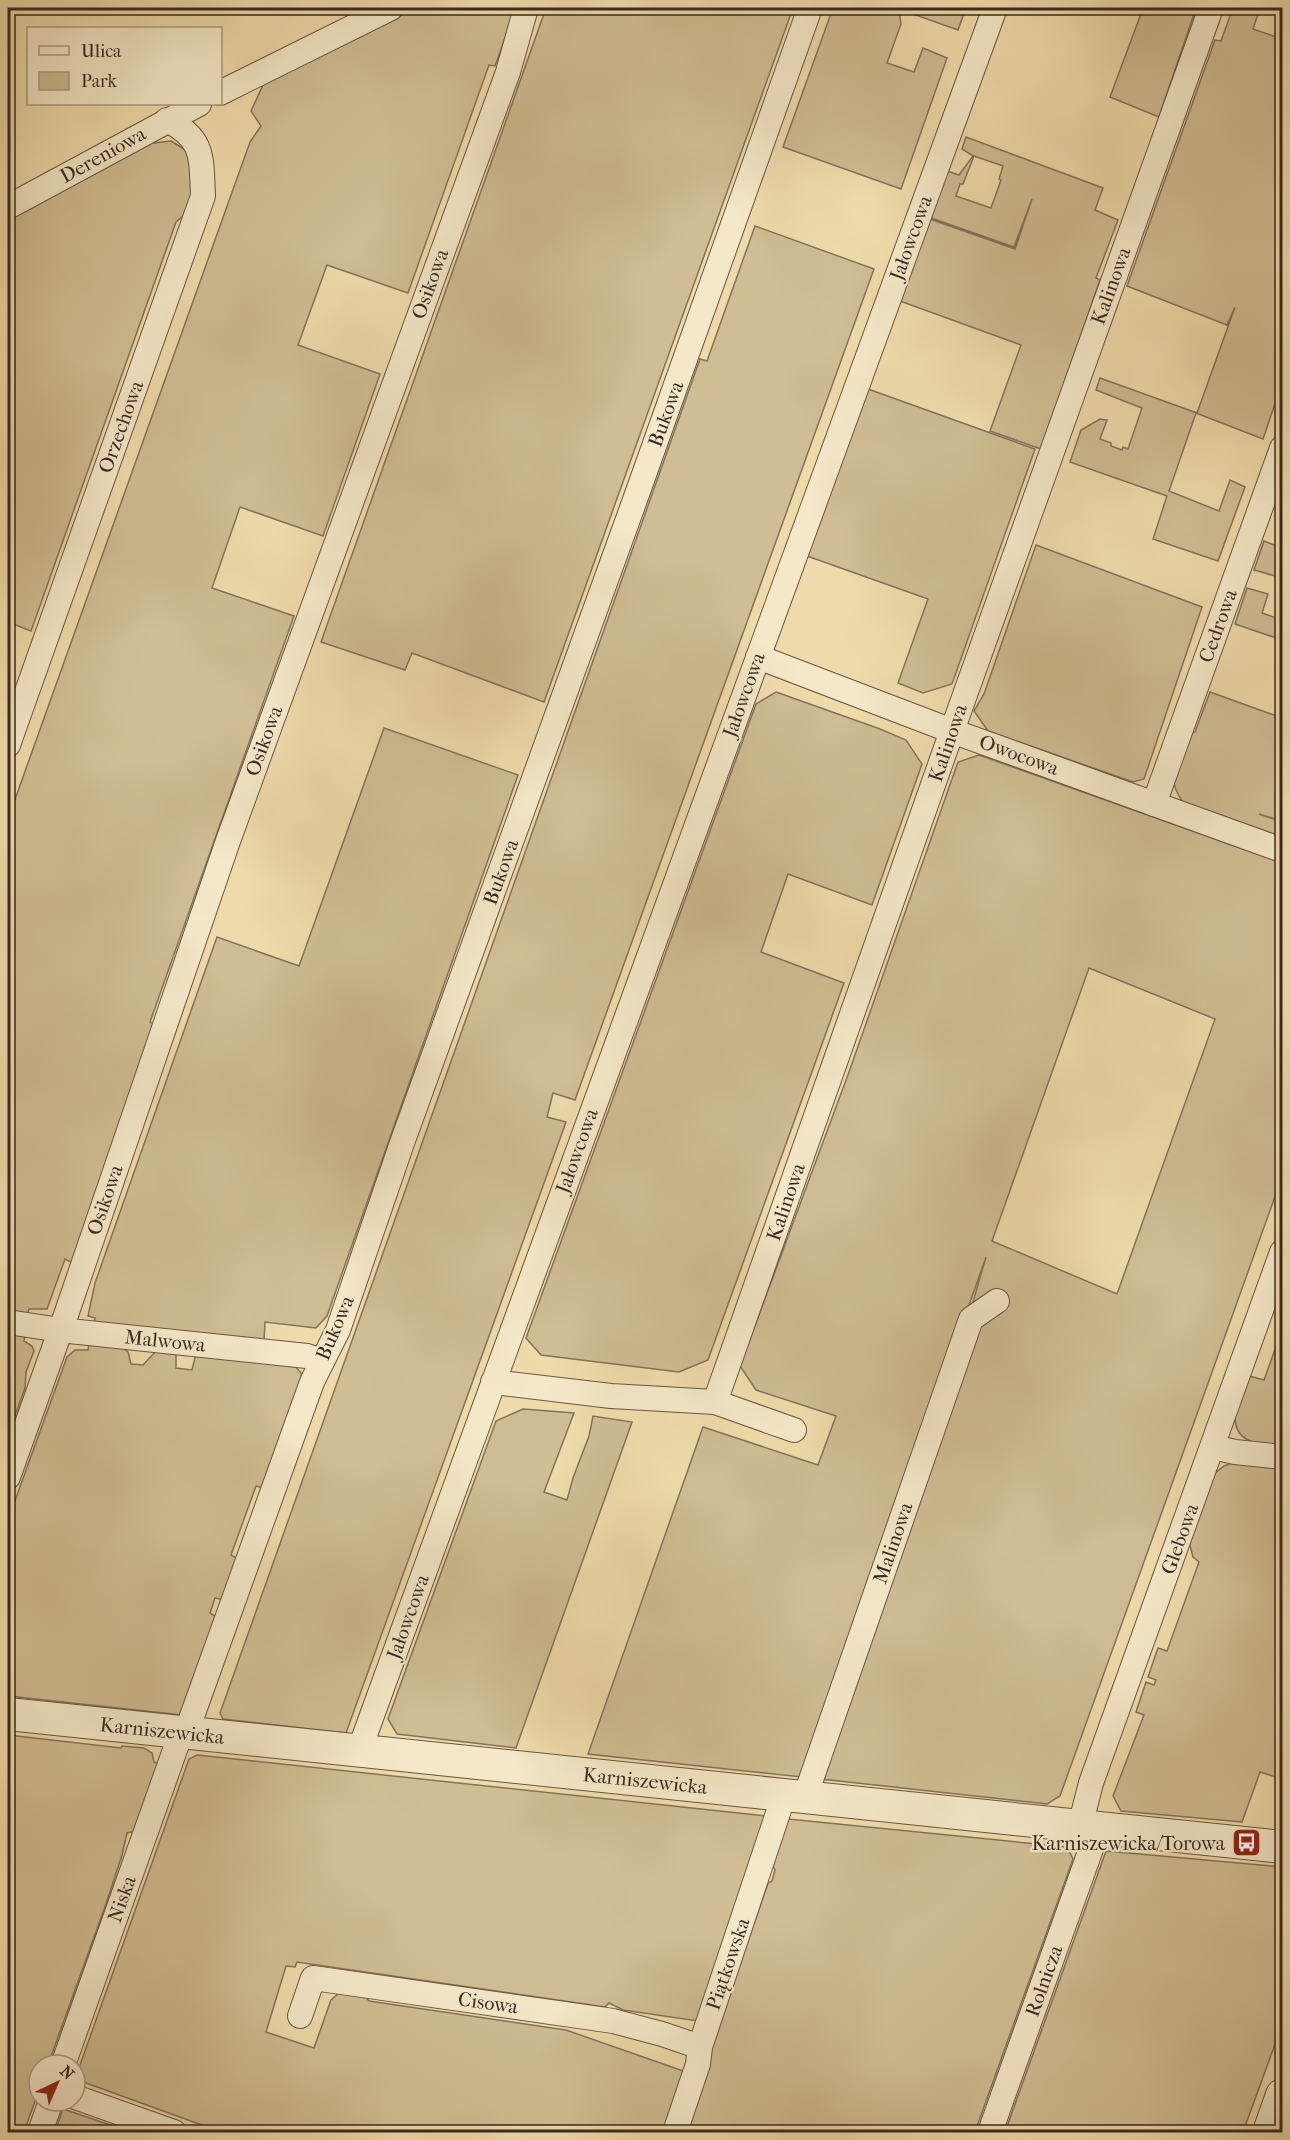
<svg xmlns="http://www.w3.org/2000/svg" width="1290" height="2140" font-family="'IM FELL French Canon',serif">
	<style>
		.green { fill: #d0bd93; stroke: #84725a; stroke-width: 1.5; fill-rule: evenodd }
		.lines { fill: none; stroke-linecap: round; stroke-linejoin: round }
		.minor-casing { stroke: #665543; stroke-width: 26 }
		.tertiary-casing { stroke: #665543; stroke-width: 34 }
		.minor { stroke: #f5e8c8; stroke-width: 24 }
		.tertiary { stroke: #f5e8c8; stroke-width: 32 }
		.labels { text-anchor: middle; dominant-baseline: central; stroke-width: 4.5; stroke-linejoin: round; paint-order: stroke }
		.street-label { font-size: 20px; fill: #392821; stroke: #f5e8c8 }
		.poi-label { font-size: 20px; fill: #392821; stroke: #f5e8c8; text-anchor: end }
	</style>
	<rect width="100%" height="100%" fill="#efdbaa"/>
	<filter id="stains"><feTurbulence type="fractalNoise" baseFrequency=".00333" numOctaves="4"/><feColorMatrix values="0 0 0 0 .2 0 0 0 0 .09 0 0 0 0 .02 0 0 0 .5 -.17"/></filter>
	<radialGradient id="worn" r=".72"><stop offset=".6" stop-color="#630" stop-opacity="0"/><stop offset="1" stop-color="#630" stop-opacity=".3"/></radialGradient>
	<!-- green -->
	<g class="green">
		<polygon points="412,8 516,8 495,66 489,65 408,293 327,265 298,345 380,374 323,536 240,507 212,588 294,616 150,1022 157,1027 74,1264 65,1259 47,1309 29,1309 27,1315 8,1313 8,819 250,142 261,126 251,111 263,85"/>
		<polygon points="546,8 632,8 637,11 639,8 793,8 544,702 412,653 405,670 321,642"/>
		<polygon points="833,8 966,8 958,30 899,9 901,24 887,63 914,72 923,48 947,58 901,189 783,147"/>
		<polygon points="1132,8 1196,8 1159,117 1110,97 1142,11"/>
		<polygon points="1233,8 1255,8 1253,13 1258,14 1253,29 1282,39 1282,127 1280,134 1282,130 1282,383 1263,439 1196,413 1169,491 1219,511 1230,480 1245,487 1218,561 1153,539 1167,496 1070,462 1081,430 1100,419 1107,420 1100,439 1111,443 1111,446 1122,450 1123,447 1128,449 1142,408 1096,390 1100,378 1197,413 1235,307 1227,325 1127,286 1215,40 1221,41"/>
		<path d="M966 137 1103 188 1095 210 1118 220 1096 278 1100 280 1041 449 990 431 1021 345 900 301 927 218 1015 249 1032 199 1014 247 931 218 947 171 959 175 973 156 962 149ZM974 156 1003 166 999 179 1001 180 991 208 956 196 960 184H963Z"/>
		<polygon points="171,141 192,154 198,176 188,212 176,222 31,631 8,622 8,219 145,144"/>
		<polygon points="755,226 874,269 575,1100 553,1093 547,1117 566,1122 346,1733 223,1719 220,1713 700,359 707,361"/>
		<polygon points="868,389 1035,449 952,684 923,693 898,683 928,599 807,556"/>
		<polygon points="1264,541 1282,548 1282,578 1254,570"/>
		<polygon points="1036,545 1202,607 1144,779 1133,782 988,731 974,711 984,694"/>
		<polygon points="1247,588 1268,594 1262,613 1282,620 1282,640 1235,624"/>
		<polygon points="776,692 880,729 906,740 922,764 872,905 788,874 761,952 844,983 708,1360 679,1372 541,1355 526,1338 756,704"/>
		<path d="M1210 692 1282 718V821L1259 814 1282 822V839L1184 804C1164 775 1175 765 1185 735L1195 732Z"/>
		<polygon points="384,728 518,775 327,1316 316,1328 265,1322 264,1341 94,1323 95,1318 88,1316 95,1283 217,937 299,966"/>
		<path d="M979 755 1282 863V1177L1060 1796 1047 1804 821 1779 922 1478 986 1257 802 1777 588 1754 703 1427 818 1465 836 1416 756 1390 740 1366 849 1072 958 762ZM1089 968 1215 1019 1117 1294 992 1241Z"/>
		<path d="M1282 1330V1448C1261 1444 1234 1444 1235 1416L1249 1376 1264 1380Z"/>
		<polygon points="8,1332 25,1334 24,1341 32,1346 34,1351 26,1372 25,1388 8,1435"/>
		<polygon points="89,1343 122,1347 128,1352 131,1364 143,1365 157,1350 176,1352 176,1368 192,1370 196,1354 294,1365 301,1373 302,1379 264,1488 256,1486 231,1555 240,1560 225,1600 215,1598 210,1613 218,1618 182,1715 8,1696 8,1520 67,1357 75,1350 88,1350"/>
		<polygon points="523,1409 574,1413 544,1492 567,1500 573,1478 589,1436 593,1416 632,1422 516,1748 397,1734 388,1719 496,1421"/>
		<polygon points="1233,1463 1282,1468 1282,1779 1260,1772 1242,1822 1121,1811 1113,1796 1144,1715 1136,1712 1146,1682 1154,1685 1156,1680 1148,1677 1158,1648 1167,1651 1199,1562 1193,1557 1189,1542 1214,1474 1224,1466"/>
		<polygon points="8,1735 121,1748 122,1746 144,1748 152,1753 154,1762 160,1764 136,1831 127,1833 122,1855 106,1904 48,2065 39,2065 39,2090 24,2132 8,2132"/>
		<polygon points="197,1755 766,1816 698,2021 623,2010 609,2003 605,2007 297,1962 295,1967 286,1966 266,2032 314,2048 331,2000 339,1993 366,1997 369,2001 566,2030 689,2073 669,2132 221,2132 75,2079 189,1759"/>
		<polygon points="788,1819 1067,1847 1073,1859 975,2132 682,2132 768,1883 772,1881 775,1870 773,1866"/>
		<polygon points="1106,1851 1282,1867 1282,2025 1243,2132 1005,2132"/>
		<polygon points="63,2109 72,2112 131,2132 55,2132"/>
	</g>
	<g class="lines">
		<defs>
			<g id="minor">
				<polyline points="220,93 391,8"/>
				<polyline points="8,207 199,104"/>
				<polyline points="758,657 952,731 1282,850"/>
				<path d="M8 745 203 196C201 158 205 139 167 120"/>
				<polyline points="1154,804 1282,448"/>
				<polyline points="8,1322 60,1330 307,1356 321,1361"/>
				<polyline points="493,1382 611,1396 715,1402 794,1430"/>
				<polyline points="715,1402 952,731 1211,8"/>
				<polyline points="1213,1447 1235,1452 1282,1457"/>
				<polyline points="8,1477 67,1312 228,841 508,72 526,8"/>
				<polyline points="186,1733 312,1382 338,1330 402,1143 636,497 810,8"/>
				<polyline points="359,1751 995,8"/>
				<polyline points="805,1797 971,1319 997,1301"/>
				<polyline points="1080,1826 1091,1783 1282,1252"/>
				<polyline points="300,2016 313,1978 613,2021 662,2034 700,2047"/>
				<polyline points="63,2065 181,1733"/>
				<polyline points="75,2097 174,2132"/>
				<polyline points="40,2132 51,2101"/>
				<polyline points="675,2132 698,2064 700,2047 784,1795"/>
				<polyline points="990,2132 1091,1849 1096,1828"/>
			</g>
			<g id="tertiary">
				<polyline points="8,1714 1282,1847"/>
				<polyline points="1269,2132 1282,2095"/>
			</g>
		</defs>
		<!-- minor casing -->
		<use href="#minor" class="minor-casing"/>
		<!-- tertiary casing -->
		<use href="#tertiary" class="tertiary-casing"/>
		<!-- minor -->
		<use href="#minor" class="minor"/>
		<!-- tertiary -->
		<use href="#tertiary" class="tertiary"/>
	</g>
	<!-- icons -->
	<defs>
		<symbol id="bus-square" viewBox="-11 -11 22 22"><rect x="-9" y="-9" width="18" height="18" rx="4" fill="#8f2418" stroke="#f5e8c8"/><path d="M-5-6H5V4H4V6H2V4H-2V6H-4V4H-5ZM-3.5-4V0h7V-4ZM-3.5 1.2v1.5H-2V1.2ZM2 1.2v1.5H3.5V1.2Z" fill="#fff"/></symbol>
	</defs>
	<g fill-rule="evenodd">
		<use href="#bus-square" x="1230" y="1826" width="33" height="33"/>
	</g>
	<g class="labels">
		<!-- street labels -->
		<g class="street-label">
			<text transform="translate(103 155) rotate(-29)">Dereniowa</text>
			<text transform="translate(911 238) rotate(-70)">Jałowcowa</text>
			<text transform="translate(430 284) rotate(-70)">Osikowa</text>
			<text transform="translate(1111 286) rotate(-70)">Kalinowa</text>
			<text transform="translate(666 414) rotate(-70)">Bukowa</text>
			<text transform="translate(121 427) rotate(-70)">Orzechowa</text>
			<text transform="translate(1218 626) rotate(-70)">Cedrowa</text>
			<text transform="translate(744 695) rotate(-70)">Jałowcowa</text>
			<text transform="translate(264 741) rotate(-70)">Osikowa</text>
			<text transform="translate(948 743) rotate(-71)">Kalinowa</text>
			<text transform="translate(1019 755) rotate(20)">Owocowa</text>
			<text transform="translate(501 872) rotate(-70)">Bukowa</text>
			<text transform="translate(577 1151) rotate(-70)">Jałowcowa</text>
			<text transform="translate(105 1200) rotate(-71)">Osikowa</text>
			<text transform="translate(786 1202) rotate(-71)">Kalinowa</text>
			<text transform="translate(335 1328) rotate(-67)">Bukowa</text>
			<text transform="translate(165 1341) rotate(6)">Malwowa</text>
			<text transform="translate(1180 1539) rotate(-70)">Glebowa</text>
			<text transform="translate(893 1543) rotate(-71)">Malinowa</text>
			<text transform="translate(408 1617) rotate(-70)">Jałowcowa</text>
			<text transform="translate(162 1731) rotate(6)">Karniszewicka</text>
			<text transform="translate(645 1781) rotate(6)">Karniszewicka</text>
			<text transform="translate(122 1899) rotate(-70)">Niska</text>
			<text transform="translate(728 1964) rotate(-71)">Piątkowska</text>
			<text transform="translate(1044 1981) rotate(-70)">Rolnicza</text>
			<text transform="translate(488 2003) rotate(8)">Cisowa</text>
		</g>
		<!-- poi labels -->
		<g class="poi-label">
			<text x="1225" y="1843">Karniszewicka/Torowa</text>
		</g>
	</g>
	<!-- margin -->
	<rect width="1290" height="2140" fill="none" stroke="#efdbaa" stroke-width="30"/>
	<rect x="9" y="9" width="1272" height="2122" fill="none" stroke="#392821" stroke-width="3"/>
	<rect x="15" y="15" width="1260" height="2110" fill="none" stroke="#392821" stroke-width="1.5"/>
	<!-- legend -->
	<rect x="27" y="27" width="195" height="78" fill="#f5e8c8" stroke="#aa9b85" stroke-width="1.5"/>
	<rect x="39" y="46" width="30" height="9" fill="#f5e8c8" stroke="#aa9b85" stroke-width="1.5"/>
	<text x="81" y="57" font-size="18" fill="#392821">Ulica</text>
	<rect x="39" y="72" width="30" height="18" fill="#d0bd93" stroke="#aa9b85" stroke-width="1.5"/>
	<text x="81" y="87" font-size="18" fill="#392821">Park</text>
	<!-- north arrow -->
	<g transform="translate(57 2083) rotate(44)"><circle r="28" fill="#f5e8c8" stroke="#aa9b85" stroke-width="1.5"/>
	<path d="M0-4.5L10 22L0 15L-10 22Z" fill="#8f2418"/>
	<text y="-9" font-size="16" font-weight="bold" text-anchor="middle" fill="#392821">N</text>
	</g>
	<rect width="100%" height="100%" filter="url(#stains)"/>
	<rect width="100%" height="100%" fill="url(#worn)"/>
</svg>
